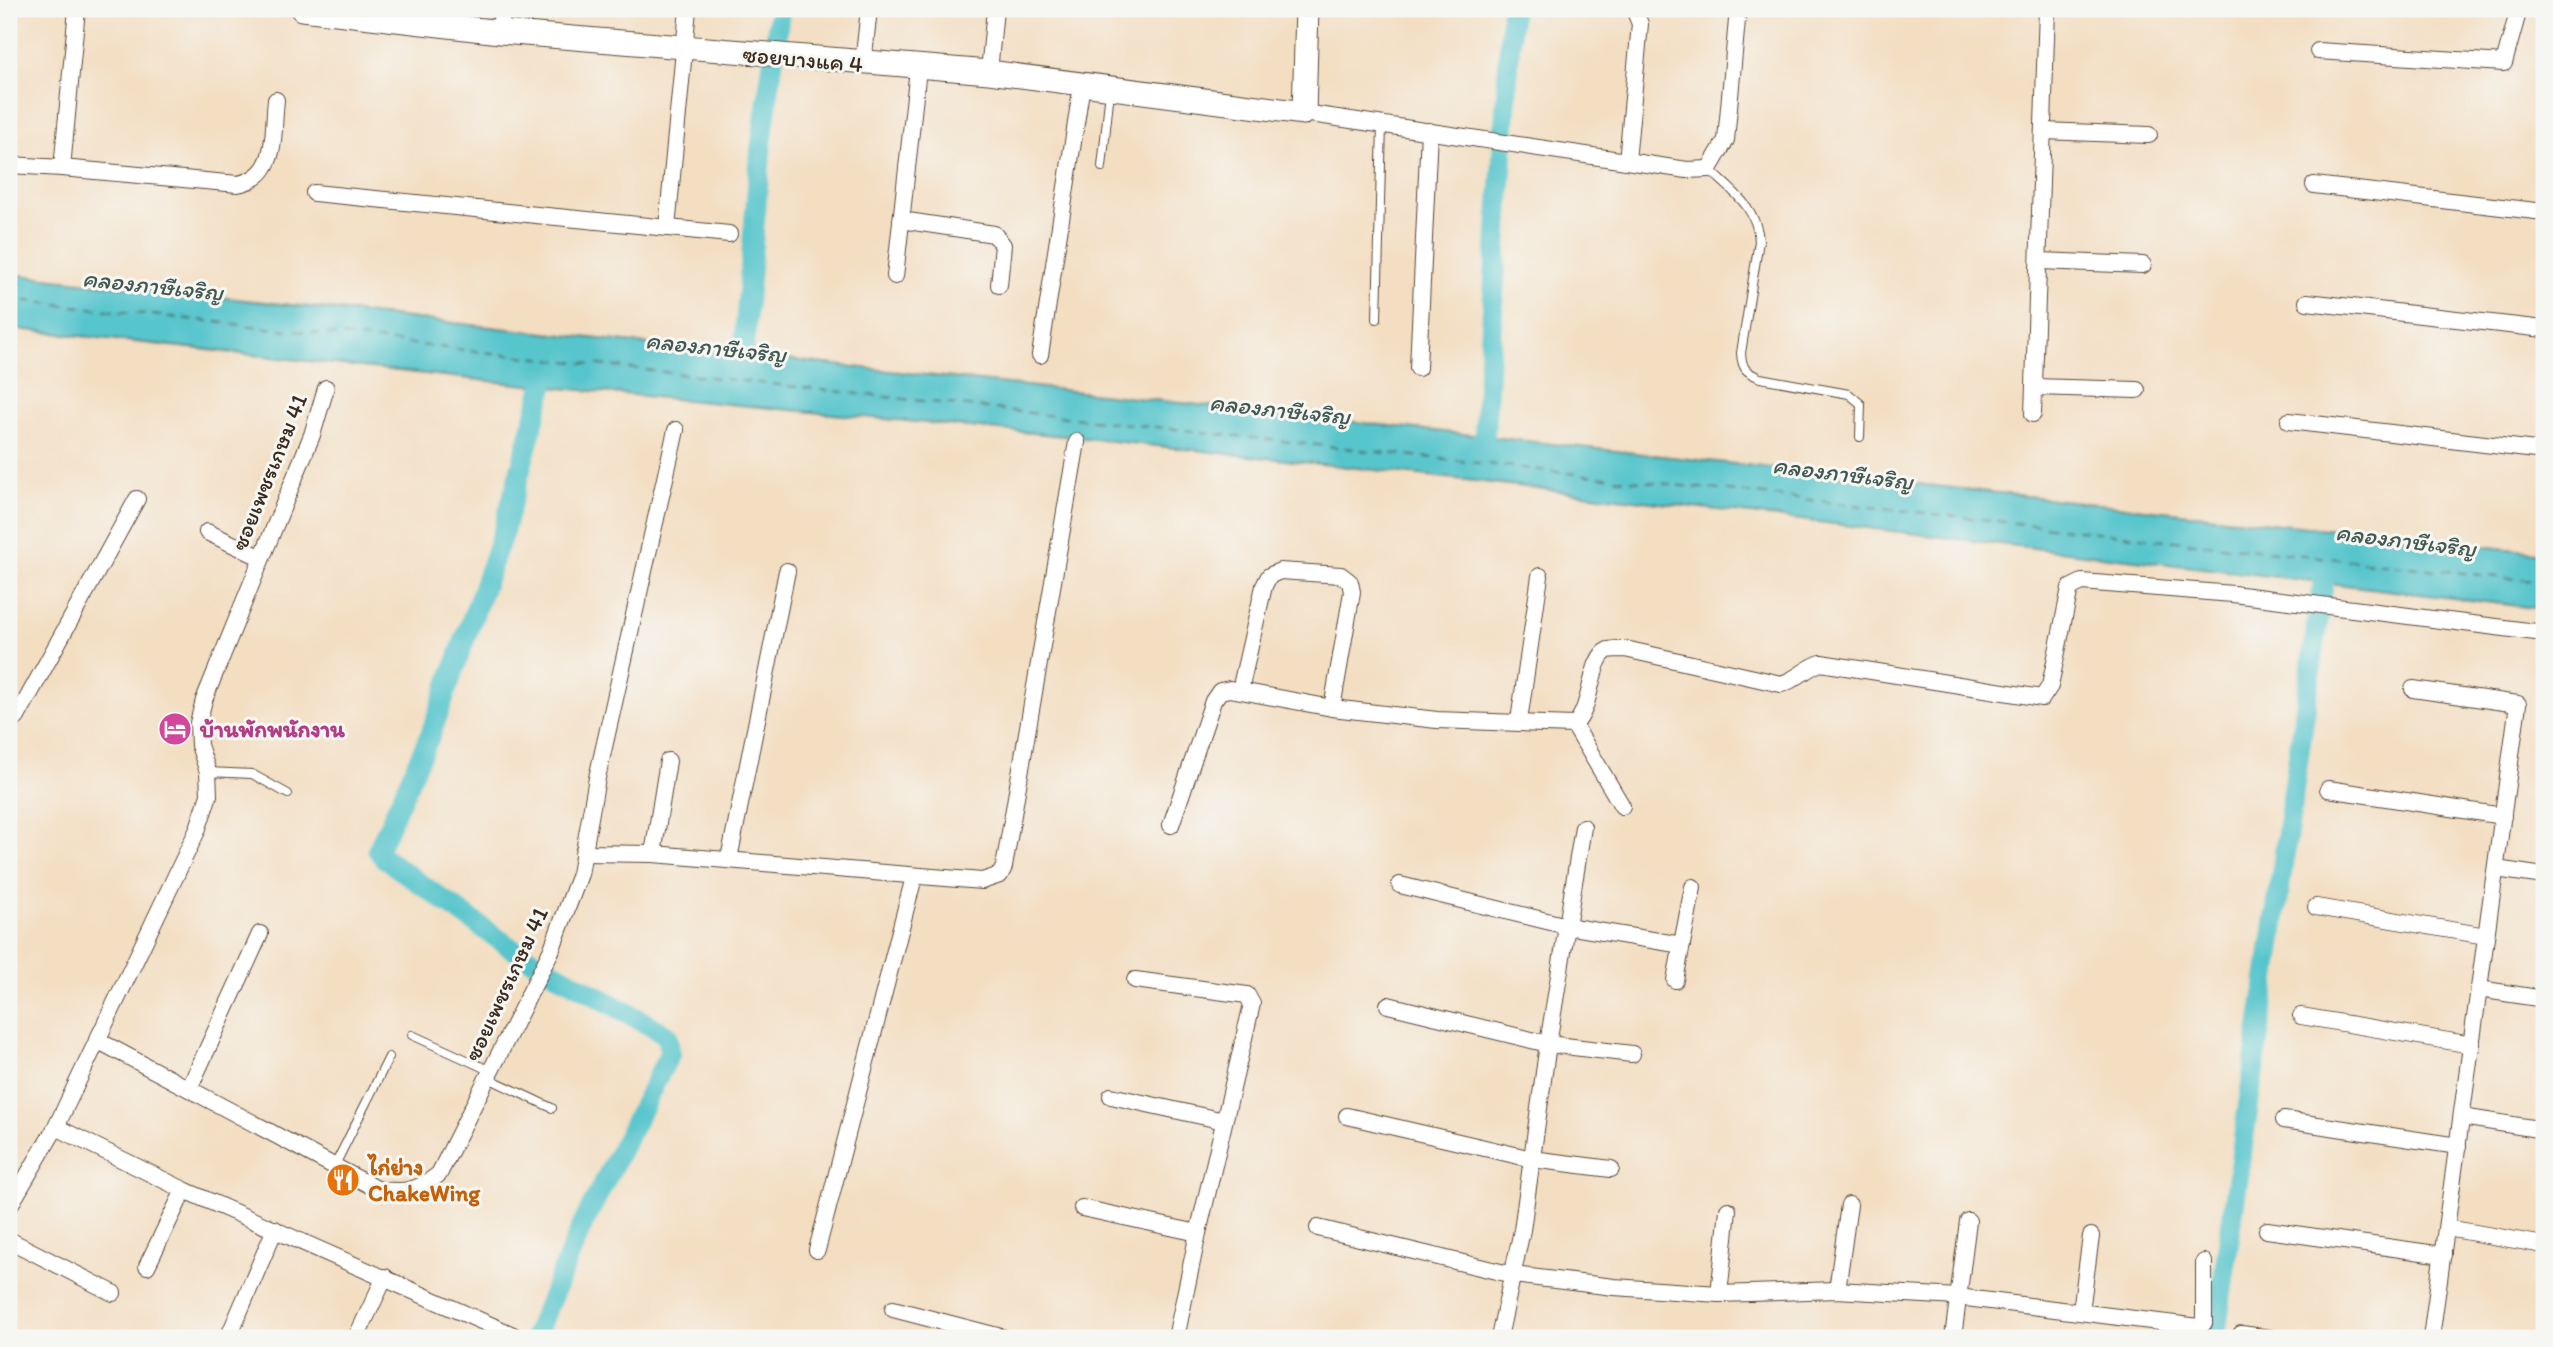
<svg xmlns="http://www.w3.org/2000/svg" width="2553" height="1347" font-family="Itim,'Playpen Sans Thai',sans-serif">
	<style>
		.water { fill: #57c5cc; stroke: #497875; stroke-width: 2 }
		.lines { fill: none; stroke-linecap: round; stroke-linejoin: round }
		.canal { stroke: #57c5cc; stroke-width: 21 }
		.ferry { stroke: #435852; stroke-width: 2; stroke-dasharray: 9 7; stroke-linecap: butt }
		.lane-casing { stroke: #574537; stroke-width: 10 }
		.street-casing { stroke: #574537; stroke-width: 18 }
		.secondary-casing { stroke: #574537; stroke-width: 25 }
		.lane { stroke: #fff; stroke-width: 8 }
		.street { stroke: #fff; stroke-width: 16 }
		.secondary { stroke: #fff; stroke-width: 23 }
		.labels { text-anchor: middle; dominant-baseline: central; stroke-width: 6; stroke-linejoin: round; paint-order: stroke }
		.street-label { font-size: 23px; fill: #3b2a1e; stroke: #f6f6f2 }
		.hotel-label { font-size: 23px; font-weight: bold; fill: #b23c85; stroke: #f6f6f2; text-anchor: start }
		.food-label { font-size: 23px; font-weight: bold; fill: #c56008; stroke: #f6f6f2; text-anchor: start }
		.water-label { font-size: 24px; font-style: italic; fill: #435852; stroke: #f6f6f2 }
	</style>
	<rect width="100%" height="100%" fill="#f6f6f2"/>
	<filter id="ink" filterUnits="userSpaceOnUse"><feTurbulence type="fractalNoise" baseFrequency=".0143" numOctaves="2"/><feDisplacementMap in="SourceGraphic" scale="14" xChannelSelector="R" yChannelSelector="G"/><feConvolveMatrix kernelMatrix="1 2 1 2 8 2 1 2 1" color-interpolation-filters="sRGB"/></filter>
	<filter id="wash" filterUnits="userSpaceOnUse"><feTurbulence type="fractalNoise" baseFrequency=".00686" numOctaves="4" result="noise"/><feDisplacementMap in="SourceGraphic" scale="28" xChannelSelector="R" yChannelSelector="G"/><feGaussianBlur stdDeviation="1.57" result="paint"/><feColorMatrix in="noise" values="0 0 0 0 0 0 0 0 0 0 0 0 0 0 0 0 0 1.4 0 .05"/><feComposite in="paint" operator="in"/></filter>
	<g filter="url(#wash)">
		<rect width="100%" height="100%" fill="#f3dec2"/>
		<!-- water -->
		<polygon class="water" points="9,274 2544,553 2544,609 1492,483 1085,438 507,383 9,328"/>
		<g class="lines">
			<!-- canal -->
			<g class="canal">
				<polyline points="741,377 761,147 780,9"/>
				<polyline points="1483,457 1512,9"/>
				<polyline points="534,1338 583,1224 670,1053 667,1035 514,950 384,858 378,850 431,733 503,533 550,362"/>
				<polyline points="2215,1338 2327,557"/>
			</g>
			<!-- ferry -->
			<polyline class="ferry" points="9,299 2544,582"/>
		</g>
	</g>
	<g filter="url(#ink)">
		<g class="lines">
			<defs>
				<g id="lane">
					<polyline points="1102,167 1110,90"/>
					<path d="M1709 169C1732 191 1757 207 1759 241L1741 353C1742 369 1746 372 1760 378L1849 394 1861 404 1860 437"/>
					<polyline points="1377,319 1382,124"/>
					<polyline points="208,772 252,774 288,794"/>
					<polyline points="412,1035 491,1071"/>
					<polyline points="488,1078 552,1108"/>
					<polyline points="335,1165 389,1057"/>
				</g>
				<g id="street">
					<polyline points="500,32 502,9"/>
					<polyline points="2318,51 2504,63 2519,9"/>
					<polyline points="863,64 869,9"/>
					<polyline points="989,72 995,9"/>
					<polyline points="1304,113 1687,170 1709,169 1726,140 1738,9"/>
					<polyline points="2043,131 2149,135"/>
					<polyline points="1627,161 1640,24 1634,9"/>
					<polyline points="9,165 62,168 77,9"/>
					<path d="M62 168 238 184C279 176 272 135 276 100"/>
					<polyline points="2314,185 2544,212"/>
					<polyline points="314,193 729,234"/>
					<polyline points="901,220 994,234 1003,245 999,285"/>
					<polyline points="667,228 688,9"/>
					<polyline points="2039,261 2143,265"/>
					<polyline points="895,276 918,69"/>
					<polyline points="2307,302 2544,329"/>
					<polyline points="1040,355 1082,84"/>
					<polyline points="1418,368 1429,131"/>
					<polyline points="2034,387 2137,390"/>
					<polyline points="2033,414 2047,9"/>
					<polyline points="2289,421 2544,451"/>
					<polyline points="207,532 260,557"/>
					<polyline points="2413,689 2518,704 2431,1338"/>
					<polyline points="1240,690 1264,586 1269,576 1280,571 1341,575 1350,582 1352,592 1332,708"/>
					<polyline points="1519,721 1540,576"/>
					<polyline points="9,724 17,717 137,499"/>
					<polyline points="1574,725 1622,806"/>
					<polyline points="2328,789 2503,816"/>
					<path d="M1171 825 1213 701 1220 691 1230 689 1332 708 1437 720 1574 725C1593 708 1589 659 1608 650 1613 649 1621 649 1625 649L1781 684C1797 680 1805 668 1821 663L2042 698 2050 686 2070 588 2082 582 2233 594 2544 633"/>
					<polyline points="583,853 653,854 982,881 1000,875 1004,867 1077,442"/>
					<polyline points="653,854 668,761"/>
					<polyline points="729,859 787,571"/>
					<polyline points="2496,869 2544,876"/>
					<polyline points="1400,885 1567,926 1682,945"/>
					<polyline points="2316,907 2486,936"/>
					<polyline points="1135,980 1247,995 1252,1004 1198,1233 1176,1338"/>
					<polyline points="1675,980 1693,887"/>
					<polyline points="2479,989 2544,999"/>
					<polyline points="1388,1005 1548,1044 1632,1054"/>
					<polyline points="2301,1016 2472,1045"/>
					<path d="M97 1040 377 1189C404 1194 418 1191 439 1174L551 951 580 874 597 778 676 430"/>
					<polyline points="189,1089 260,934"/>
					<polyline points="1111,1096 1224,1121"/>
					<polyline points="1347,1116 1532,1159 1611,1169"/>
					<polyline points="2462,1117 2544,1130"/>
					<polyline points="2284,1120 2458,1146"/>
					<polyline points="56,1127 184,1190 513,1335"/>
					<polyline points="9,1207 56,1127 197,831 209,795 208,772 199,745 198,723 204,700 312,435 326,388"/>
					<polyline points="1082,1208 1198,1233"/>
					<polyline points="1318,1228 1513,1275 1614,1287 1719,1294 1837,1290 1958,1297 2199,1327 2204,1323 2204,1262"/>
					<polyline points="2447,1228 2544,1245"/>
					<polyline points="2267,1230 2443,1255"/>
					<polyline points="9,1240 113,1293"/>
					<polyline points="817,1250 914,877"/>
					<polyline points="147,1266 184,1190"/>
					<polyline points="1837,1290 1849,1205"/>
					<polyline points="1719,1294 1728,1210"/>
					<polyline points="893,1309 1005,1338"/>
					<polyline points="2081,1311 2091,1236"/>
					<polyline points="2241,1334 2271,1338"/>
					<polyline points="228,1338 275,1229"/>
					<polyline points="356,1338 385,1277"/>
					<polyline points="1499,1338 1522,1230 1548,1044 1583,827"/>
					<polyline points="1953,1338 1968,1221"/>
				</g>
				<polyline id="secondary" points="302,9 500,32 989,72 1304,113 1307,9"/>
			</defs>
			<!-- lane casing -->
			<use href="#lane" class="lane-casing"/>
			<!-- street casing -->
			<use href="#street" class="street-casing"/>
			<!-- secondary casing -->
			<use href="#secondary" class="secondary-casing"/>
			<!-- lane -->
			<use href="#lane" class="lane"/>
			<!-- street -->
			<use href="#street" class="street"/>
			<!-- secondary -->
			<use href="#secondary" class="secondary"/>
		</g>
	</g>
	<!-- icons -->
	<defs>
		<symbol id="hotel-disc" viewBox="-11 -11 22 22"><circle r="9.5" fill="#d1479c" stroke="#f6f6f2"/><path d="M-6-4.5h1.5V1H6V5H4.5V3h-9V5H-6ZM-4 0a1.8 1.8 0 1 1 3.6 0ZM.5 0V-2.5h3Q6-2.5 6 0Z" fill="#fff"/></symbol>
		<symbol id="restaurant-disc" viewBox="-11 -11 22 22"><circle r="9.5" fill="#e8710a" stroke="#f6f6f2"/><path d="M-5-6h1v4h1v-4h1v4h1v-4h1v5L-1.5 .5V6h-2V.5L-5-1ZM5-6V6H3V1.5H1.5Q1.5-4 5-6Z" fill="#fff"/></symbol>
	</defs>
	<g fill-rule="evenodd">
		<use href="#hotel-disc" x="156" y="710" width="38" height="38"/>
		<use href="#restaurant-disc" x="324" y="1161" width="38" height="38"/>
	</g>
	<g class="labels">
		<!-- street labels -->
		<g class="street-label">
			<text transform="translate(803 59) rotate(5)">ซอยบางแค 4</text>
			<text transform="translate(269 472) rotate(-68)">ซอยเพชรเกษม 41</text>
			<text transform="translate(506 984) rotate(-65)">ซอยเพชรเกษม 41</text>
		</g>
		<!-- hotel labels -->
		<g class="hotel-label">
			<text x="200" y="729">บ้านพักพนักงาน</text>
		</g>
		<!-- food labels -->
		<g class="food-label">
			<text x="368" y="1167">ไก่ย่าง<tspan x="368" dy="26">ChakeWing</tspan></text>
		</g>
		<!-- water labels -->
		<g class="water-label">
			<text transform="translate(153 285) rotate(6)">คลองภาษีเจริญ</text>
			<text transform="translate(716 347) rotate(6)">คลองภาษีเจริญ</text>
			<text transform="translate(1280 409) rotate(6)">คลองภาษีเจริญ</text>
			<text transform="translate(1843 473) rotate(7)">คลองภาษีเจริญ</text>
			<text transform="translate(2406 540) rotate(7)">คลองภาษีเจริญ</text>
		</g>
	</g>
	<!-- margin -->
	<rect width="2553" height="1347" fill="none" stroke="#f6f6f2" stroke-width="35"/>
</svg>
